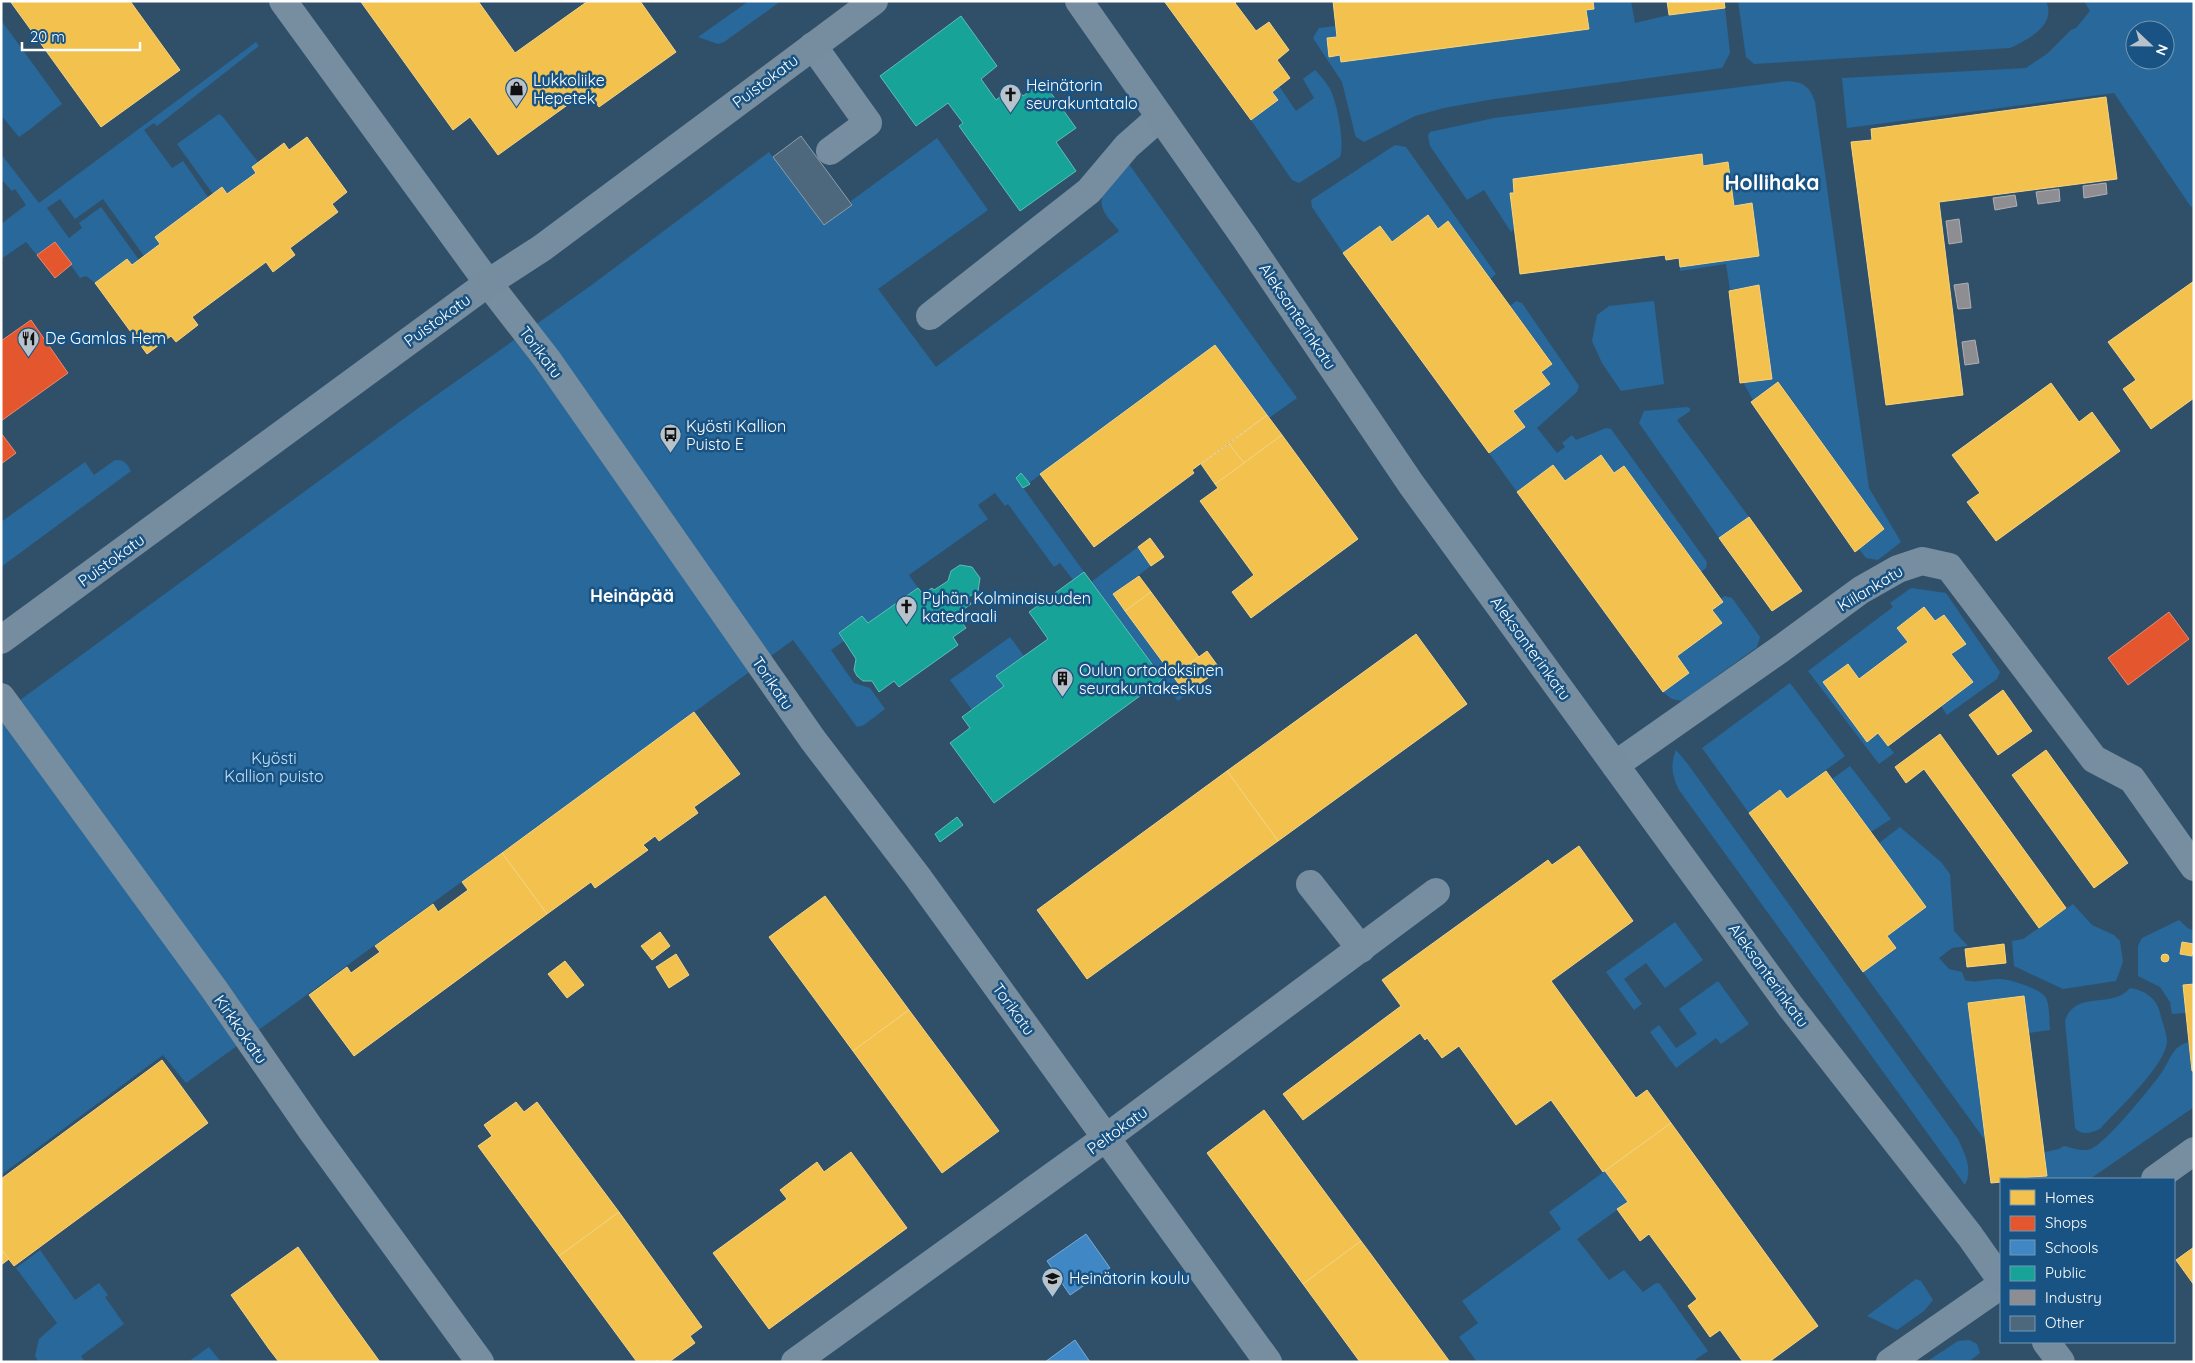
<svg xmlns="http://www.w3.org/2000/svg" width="2195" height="1363" font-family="Quicksand,sans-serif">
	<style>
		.green { fill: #28689a; fill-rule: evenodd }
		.homes { fill: #f2c14e; stroke: #f6d483 }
		.shops { fill: #e4572e; stroke: #ec896d }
		.schools { fill: #3f88c5; stroke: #79acd6 }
		.public { fill: #17a398; stroke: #5dbfb7 }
		.industry { fill: #8d8d92; stroke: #afafb3 }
		.building { fill: #4d677c; stroke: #8a9faf }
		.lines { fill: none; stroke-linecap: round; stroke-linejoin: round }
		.minor { stroke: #778da0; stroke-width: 28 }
		.major { stroke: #768c9f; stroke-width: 28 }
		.labels { text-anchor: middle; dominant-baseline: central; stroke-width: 5; stroke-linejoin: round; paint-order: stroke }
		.poi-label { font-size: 16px; fill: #fff; stroke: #185383; text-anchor: start }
		.street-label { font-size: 16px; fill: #fff; stroke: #185383 }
		.park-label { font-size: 16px; fill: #c2e1f9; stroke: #185383 }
		.neighbourhood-label { font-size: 18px; font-weight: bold; fill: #fff; stroke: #185383 }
		.district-label { font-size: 21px; font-weight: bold; fill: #fff; stroke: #185383 }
	</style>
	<rect width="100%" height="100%" fill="#30506a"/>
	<!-- green -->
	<g class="green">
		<polygon points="749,1 781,1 724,42 718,44 698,37"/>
		<polygon points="1593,1 1631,1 1635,23 1669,15 1725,8 1730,53 1722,68 1494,99 1444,108 1415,116 1364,142 1356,137 1355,134 1342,82 1313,38 1319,28 1336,26 1337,37 1327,39 1329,57 1340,55 1342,62 1589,29 1586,10 1594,9"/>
		<path d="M1738 1H2046C2057 25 2028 40 2010 48L1754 64 1746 57Z"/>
		<path d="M2084 1H2194V206L2191 207 2114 93 1847 128 1842 78 2026 68 2048 53 2071 30 2076 28 2090 11ZM2135 30H2165V60H2135Z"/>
		<path d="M1 20 62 104C47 114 35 127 19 137L1 115Z"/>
		<polygon points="256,42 259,46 157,126 154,123 144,130 172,168 183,161 208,197 155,237 160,244 144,256 103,199 75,219 60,199 47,208 69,238 82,228 79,223 101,207 139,260 132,265 127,259 95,283 86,276 80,278 55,242 37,255 26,242 1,259 1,224 26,205 15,189 12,191 1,179 1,154 39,203"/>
		<path d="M1315 70C1320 75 1326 82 1330 89 1337 102 1345 143 1340 157L1299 183 1292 180 1251 120 1278 100 1272 92 1279 86 1296 111 1314 98 1303 79Z"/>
		<path d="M1787 81C1803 82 1810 86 1815 102L1869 488 1901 542 1878 560 1866 558 1859 549 1884 529 1779 382 1753 400 1743 382 1772 378 1759 285 1730 290 1726 264 1680 271V267L1759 256 1752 204 1734 206 1728 162 1703 166 1701 154 1513 179 1514 193 1510 194 1514 229 1511 232 1484 190 1467 200 1430 146 1428 136 1430 132 1494 118Z"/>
		<polygon points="219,114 223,117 258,162 252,167 256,173 227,194 222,187 213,194 177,144"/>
		<path d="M937 138 988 210 878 289 936 367 1119 231C1114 224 1106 217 1103 209 1096 192 1118 174 1128 163L1297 398 1269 418 1215 345 1029 483 1021 473 1016 478 1084 572 1073 580 1060 563 1054 567 1008 504 1005 506 995 493 978 505 988 519 909 575 918 588 868 623 862 616 839 633 844 641 831 650 854 683 870 688 885 709 864 725 857 727 793 640 186 1083 163 1055 1 1175V714L417 409 593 284 769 152 824 225 852 205 851 201Z"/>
		<polygon points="1395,145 1406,147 1496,274 1490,279 1448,222 1438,229 1428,215 1392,242 1343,253 1312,207 1311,200"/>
		<polygon points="1516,301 1522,303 1579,386 1577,392 1537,428 1557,453 1565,447 1562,443 1572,435 1576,440 1606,428 1611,429 1707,562 1706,568 1701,572 1624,466 1614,473 1600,455 1565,481 1553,465 1517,492 1489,453 1524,428 1513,411 1550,384 1541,372 1552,363 1510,306"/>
		<polygon points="1654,301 1664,384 1621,391 1602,363 1592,341 1597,315 1609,306"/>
		<polygon points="1686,407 1690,408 1690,411 1677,420 1749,517 1719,538 1639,423 1644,411"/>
		<path d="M115 460C124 460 127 463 131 471L1 567V522L85 462 94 475Z"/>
		<polygon points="1138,547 1151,566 1113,594 1186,694 1178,701 1091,582"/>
		<polygon points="1911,588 1946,593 2000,672 1997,679 1947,715 1941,706 1972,682 1951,654 1965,644 1944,615 1935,621 1924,607 1897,628 1908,642 1859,679 1848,664 1823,682 1867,741 1878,733 1894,753 1879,764 1808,671 1893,607 1890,603"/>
		<polygon points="1725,596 1732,598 1760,637 1757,647 1682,701 1672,699 1663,692 1688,673 1677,656 1722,623 1712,610 1723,602 1720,599"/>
		<polygon points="1010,637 1024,656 997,676 1004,686 972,710 950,680"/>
		<polygon points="1790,683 1845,756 1787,799 1780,790 1749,813 1702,748"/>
		<path d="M1676 750 1687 763 1958 1139C1965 1154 1973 1169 1965 1185L1679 790C1672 776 1670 765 1676 750Z"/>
		<polygon points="1850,766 1891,819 1871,832 1832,779"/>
		<path d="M1900 827 1941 862 1950 874 1954 931 1968 946 1952 948 1939 958 1949 969 1962 972 1965 980C1977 984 1987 978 2000 979 2010 979 2041 989 2046 998 2050 1006 2049 1021 2050 1030L2029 1033 2024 996 1968 1003 1987 1143 1863 972 1895 948 1887 936 1879 843Z"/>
		<polygon points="2073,904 2092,925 2114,935 2120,941 2123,962 2116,981 2063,989 2014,966 2012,941 2023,939"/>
		<polygon points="2179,920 2189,929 2194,930 2194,984 2183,985 2186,1013 2172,1014 2170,1002 2160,987 2138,976 2138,946 2142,938"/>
		<polygon points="1675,922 1703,960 1665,988 1646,963 1624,979 1642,1004 1634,1010 1606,972"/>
		<polygon points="1718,981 1749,1024 1721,1044 1716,1038 1676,1068 1650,1032 1659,1025 1676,1048 1697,1034 1679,1009"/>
		<path d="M2130 988C2144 990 2157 998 2160 1013 2162 1022 2167 1033 2167 1042 2165 1066 2116 1111 2100 1129 2091 1133 2082 1136 2075 1128L2065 1021C2075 989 2112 1010 2130 988Z"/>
		<path d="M2189 1042 2192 1071H2194V1107L2090 1179H2024L2047 1176 2045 1152 2059 1149 2064 1146C2072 1148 2083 1152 2091 1149 2106 1143 2148 1091 2160 1075 2170 1062 2171 1046 2189 1042Z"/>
		<polygon points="1605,1171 1628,1202 1577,1239 1609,1280 1624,1270 1643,1292 1656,1283 1660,1284 1708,1351 1692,1362 1477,1362 1459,1337 1478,1323 1462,1301 1561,1229 1549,1212"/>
		<polygon points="40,1250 75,1300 99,1283 108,1295 105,1297 124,1324 81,1356 85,1362 39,1362 35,1356 39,1339 57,1323 16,1268"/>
		<polygon points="1916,1279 1921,1281 1933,1300 1924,1311 1897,1330 1867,1316"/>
		<polygon points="1969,1340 1977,1344 1980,1353 1968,1362 1926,1362 1958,1341"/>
		<polygon points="209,1347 221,1362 188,1362"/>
	</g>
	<!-- homes -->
	<g class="homes">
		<polygon points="10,1 130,1 180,70 101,127"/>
		<polygon points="478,1 515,53 588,1 640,1 676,52 599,107 587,91 498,155 470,117 453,130 361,2"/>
		<polygon points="1164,1 1237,1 1235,3 1256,31 1269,22 1289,50 1277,60 1290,78 1272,92 1278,100 1251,120"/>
		<polygon points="1333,1 1593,1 1594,9 1586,10 1589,29 1341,62 1340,55 1329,57 1327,38 1337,37"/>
		<polygon points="1667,1 1724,1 1725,8 1669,15"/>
		<polygon points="2106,97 2117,179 1939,202 1963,395 1886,405 1851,142 1872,140 1871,129"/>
		<polygon points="307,137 347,192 332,204 338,212 290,248 295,255 273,272 266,262 192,317 198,325 176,342 171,336 147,354 95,283 127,259 132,265 160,244 155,237 222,187 227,194 256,173 252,167 284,143 289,150"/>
		<polygon points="1702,154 1703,166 1728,162 1734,206 1752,203 1759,256 1680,267 1679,258 1666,260 1665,255 1520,274 1510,193 1514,193 1513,179"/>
		<polygon points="1428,215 1438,229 1448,221 1552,364 1541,372 1550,384 1513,411 1525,427 1489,453 1343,253 1380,226 1392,242"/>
		<polygon points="2194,281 2194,398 2151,429 2123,389 2136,380 2108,342"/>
		<polygon points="1759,285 1772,379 1740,383 1729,291"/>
		<polygon points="1215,345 1267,415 1192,470 1194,473 1094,547 1040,474"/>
		<polygon points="1778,382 1884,529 1855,552 1751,402"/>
		<polygon points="2051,383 2079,422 2092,412 2120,451 1996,541 1967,502 1980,493 1952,455"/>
		<polygon points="1267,415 1282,435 1244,463 1229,444"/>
		<polygon points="1282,435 1358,539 1251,618 1232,592 1254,575 1200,501 1218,488 1215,484"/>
		<polygon points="1229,444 1244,463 1215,484 1201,464"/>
		<polygon points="1601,455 1614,473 1624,466 1723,602 1712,610 1722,623 1677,656 1689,673 1663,692 1517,492 1553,465 1565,481"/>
		<polygon points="1749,517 1802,591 1772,611 1719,538"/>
		<polygon points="1150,538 1164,557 1151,566 1138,547"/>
		<polygon points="1139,576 1151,592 1125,611 1113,594"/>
		<polygon points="1151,592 1199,657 1173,676 1125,611"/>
		<polygon points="1924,607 1935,621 1944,615 1966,644 1951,654 1973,682 1888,746 1878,733 1867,742 1823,682 1848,664 1859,679 1908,642 1897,628"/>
		<polygon points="1416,634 1467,704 1278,841 1227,771"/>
		<polygon points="1207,651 1220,669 1186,694 1173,676"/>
		<polygon points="2003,690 2032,731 1998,755 1969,715"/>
		<polygon points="694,712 740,774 694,807 698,813 659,841 655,836 643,845 648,850 595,888 591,882 547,914 502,853"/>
		<polygon points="1940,734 2066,908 2039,928 1924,769 1906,783 1895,767"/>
		<polygon points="2046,750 2128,863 2094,888 2012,775"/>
		<polygon points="1227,771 1278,841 1087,979 1037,910"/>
		<polygon points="1826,771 1926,907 1887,936 1896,948 1863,972 1749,813 1780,790 1787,799"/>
		<polygon points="1579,846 1633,921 1551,981 1636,1098 1647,1090 1671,1123 1603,1172 1551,1100 1516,1125 1459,1046 1442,1058 1427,1038 1425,1040 1420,1033 1303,1120 1283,1094 1401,1006 1382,980 1548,860 1552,865"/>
		<polygon points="502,853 547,914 354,1056 309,995 347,967 351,973 380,952 375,946 433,904 438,912 468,890 462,882"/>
		<polygon points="825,896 909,1010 853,1051 769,937"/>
		<polygon points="660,932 670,946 652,960 641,946"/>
		<polygon points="2182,942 2194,944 2192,956 2180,954"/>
		<polygon points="2004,944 2006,963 1967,967 1965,949"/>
		<polygon points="676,954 689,975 669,988 656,967"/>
		<circle cx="2165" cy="958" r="4"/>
		<polygon points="565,961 584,985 567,998 548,974"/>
		<polygon points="2194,984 2194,1071 2192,1071 2183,985"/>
		<polygon points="2024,996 2047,1176 2001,1179 2001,1182 1991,1183 1968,1003"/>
		<polygon points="909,1010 999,1131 942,1173 853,1051"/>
		<polygon points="162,1060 208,1123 14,1266 1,1249 1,1179"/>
		<polygon points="516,1102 524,1112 537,1102 619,1212 559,1256 478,1146 492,1136 484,1125"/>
		<polygon points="1264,1110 1361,1241 1303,1284 1207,1153"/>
		<polygon points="1671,1123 1818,1326 1769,1362 1743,1362 1720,1330 1710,1337 1688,1306 1697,1299 1649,1234 1640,1241 1617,1209 1628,1202 1605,1171"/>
		<polygon points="851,1152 907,1228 769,1329 713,1253 787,1199 780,1190 817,1162 824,1172"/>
		<polygon points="619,1212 702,1327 690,1336 695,1343 669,1362 659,1362 657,1360 655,1362 637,1362 559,1256"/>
		<polygon points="1361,1241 1370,1253 1450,1362 1360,1362 1311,1295 1303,1284"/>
		<polygon points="298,1247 336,1301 380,1362 279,1362 269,1349 231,1295"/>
		<polygon points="2194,1247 2194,1285 2176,1260"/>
		<polygon points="1,1249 9,1259 1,1265"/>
	</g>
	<!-- shops -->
	<g class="shops">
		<polygon points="55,242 72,264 55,278 37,255"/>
		<polygon points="31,320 68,373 1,421 1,341"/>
		<polygon points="1,433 16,453 1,464"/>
		<polygon points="2169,612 2189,639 2128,685 2108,658"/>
	</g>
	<!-- schools -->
	<g class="schools">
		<polygon points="1086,1234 1110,1268 1070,1295 1047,1261"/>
		<polygon points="1075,1340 1090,1362 1045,1362"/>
	</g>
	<!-- public -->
	<g class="public">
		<polygon points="961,16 997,66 981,79 996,100 1015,85 1023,96 1043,82 1076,128 1056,142 1076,171 1020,211 959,126 963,123 948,103 916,126 880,76"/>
		<polygon points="1021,473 1030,484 1023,488 1016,478"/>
		<polygon points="960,565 972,567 980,578 978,591 967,598 971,604 956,615 966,628 953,637 958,645 899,687 894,681 879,692 872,681 863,681 857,676 854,670 856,659 839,633 862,616 868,623 918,588 923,594 932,588 934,590 948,581 951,571"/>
		<polygon points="1084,572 1163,679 994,803 950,743 970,728 962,717 1004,686 996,676 1048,639 1029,612"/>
		<polygon points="957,817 963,825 940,842 935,834"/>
	</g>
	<!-- industry -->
	<g class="industry">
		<polygon points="2106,183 2107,194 2084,198 2083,186"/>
		<polygon points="2059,189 2060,201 2038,204 2036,192"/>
		<polygon points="2015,195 2017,206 1995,210 1993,198"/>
		<polygon points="1959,219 1962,242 1949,244 1946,221"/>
		<polygon points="1968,283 1971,308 1958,309 1954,285"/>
		<polygon points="1975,340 1979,363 1965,365 1962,342"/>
	</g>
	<!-- building -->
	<polygon class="building" points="801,136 852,205 824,225 773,157"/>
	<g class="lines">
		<!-- minor -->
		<g class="minor">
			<polyline points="283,1 488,283 547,359 813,740 917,876 1268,1362"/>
			<polyline points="813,46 868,123 830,151"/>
			<polyline points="930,316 1089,191 1127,146 1160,117"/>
			<polyline points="1,697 214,989 312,1131 480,1362"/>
			<polyline points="1615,765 1782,648 1861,590 1898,569 1922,561 1949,567 2094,759 2132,779 2194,867"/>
			<polyline points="1310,884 1361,949"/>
			<polyline points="2155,1179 2194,1151"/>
			<polyline points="795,1362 1107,1137 1436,892"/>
			<polyline points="1890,1362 2001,1285"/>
		</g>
		<!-- major -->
		<g class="major">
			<polyline points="1079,1 1245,238 1411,484 1790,1006 1970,1236 2001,1280"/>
			<polyline points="1,640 488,283 542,248 874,1"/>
			<polyline points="2046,1342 2061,1362"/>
		</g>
	</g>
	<!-- icons -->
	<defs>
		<symbol id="shop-pin" viewBox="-11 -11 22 30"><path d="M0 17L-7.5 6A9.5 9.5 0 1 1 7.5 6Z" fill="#b7c2cb" stroke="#185383"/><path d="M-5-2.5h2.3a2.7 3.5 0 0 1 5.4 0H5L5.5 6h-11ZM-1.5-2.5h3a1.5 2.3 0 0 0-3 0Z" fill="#111"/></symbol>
		<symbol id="church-pin" viewBox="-11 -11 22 30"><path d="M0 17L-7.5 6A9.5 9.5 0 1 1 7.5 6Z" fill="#b7c2cb" stroke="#185383"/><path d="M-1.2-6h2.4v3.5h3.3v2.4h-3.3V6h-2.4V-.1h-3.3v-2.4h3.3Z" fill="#111"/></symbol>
		<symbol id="restaurant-pin" viewBox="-11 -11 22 30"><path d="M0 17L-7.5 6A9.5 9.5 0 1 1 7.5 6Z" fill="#b7c2cb" stroke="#185383"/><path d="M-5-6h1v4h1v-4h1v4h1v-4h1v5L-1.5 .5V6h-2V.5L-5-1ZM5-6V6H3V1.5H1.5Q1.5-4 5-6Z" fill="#111"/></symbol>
		<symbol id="bus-pin" viewBox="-11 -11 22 30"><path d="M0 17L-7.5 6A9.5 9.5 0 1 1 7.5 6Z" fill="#b7c2cb" stroke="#185383"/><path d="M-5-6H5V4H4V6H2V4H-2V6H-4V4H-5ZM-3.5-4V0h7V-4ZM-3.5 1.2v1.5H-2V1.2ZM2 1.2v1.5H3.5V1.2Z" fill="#111"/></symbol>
		<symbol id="building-pin" viewBox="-11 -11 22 30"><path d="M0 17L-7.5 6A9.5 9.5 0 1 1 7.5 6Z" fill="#b7c2cb" stroke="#185383"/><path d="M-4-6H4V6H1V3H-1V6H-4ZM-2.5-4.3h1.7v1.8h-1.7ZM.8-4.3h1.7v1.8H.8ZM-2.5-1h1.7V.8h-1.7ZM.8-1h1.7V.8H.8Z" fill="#111"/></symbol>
		<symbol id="school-pin" viewBox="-11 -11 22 30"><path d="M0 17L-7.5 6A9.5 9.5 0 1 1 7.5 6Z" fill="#b7c2cb" stroke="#185383"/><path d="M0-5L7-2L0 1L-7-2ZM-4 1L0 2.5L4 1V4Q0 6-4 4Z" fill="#111"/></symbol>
	</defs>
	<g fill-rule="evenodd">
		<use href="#shop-pin" x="504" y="76" width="25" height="34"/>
		<use href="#church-pin" x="998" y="82" width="25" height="34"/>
		<use href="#restaurant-pin" x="16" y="326" width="25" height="34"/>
		<use href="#bus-pin" x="658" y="422" width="25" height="34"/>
		<use href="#church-pin" x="894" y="594" width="25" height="34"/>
		<use href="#building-pin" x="1050" y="666" width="25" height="34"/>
		<use href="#school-pin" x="1040" y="1266" width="25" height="34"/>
	</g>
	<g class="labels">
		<!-- poi labels -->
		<g class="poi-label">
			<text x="533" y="80">Lukkoliike<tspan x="533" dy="18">Hepetek</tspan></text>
			<text x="1026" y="85">Heinätorin<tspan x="1026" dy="18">seurakuntatalo</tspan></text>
			<text x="45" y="338">De Gamlas Hem</text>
			<text x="686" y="426">Kyösti Kallion<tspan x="686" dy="18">Puisto E</tspan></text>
			<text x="922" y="598">Pyhän Kolminaisuuden<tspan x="922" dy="18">katedraali</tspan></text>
			<text x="1079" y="670">Oulun ortodoksinen<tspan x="1079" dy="18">seurakuntakeskus</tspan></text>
			<text x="1069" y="1278">Heinätorin koulu</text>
		</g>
		<!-- street labels -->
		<g class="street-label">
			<text transform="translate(765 81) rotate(-37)">Puistokatu</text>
			<text transform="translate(1298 316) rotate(56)">Aleksanterinkatu</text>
			<text transform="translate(437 320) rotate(-36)">Puistokatu</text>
			<text transform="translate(541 352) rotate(53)">Torikatu</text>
			<text transform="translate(111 560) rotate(-36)">Puistokatu</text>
			<text transform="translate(1870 588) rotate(-31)">Kiilankatu</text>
			<text transform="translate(1531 648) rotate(54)">Aleksanterinkatu</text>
			<text transform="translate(773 683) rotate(56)">Torikatu</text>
			<text transform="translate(1769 975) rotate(54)">Aleksanterinkatu</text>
			<text transform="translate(1014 1009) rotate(54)">Torikatu</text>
			<text transform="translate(241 1029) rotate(55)">Kirkkokatu</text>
			<text transform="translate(1117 1130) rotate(-36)">Peltokatu</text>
		</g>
		<!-- park labels -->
		<g class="park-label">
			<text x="274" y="758">Kyösti<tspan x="274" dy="18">Kallion puisto</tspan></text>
		</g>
		<!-- neighbourhood labels -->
		<g class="neighbourhood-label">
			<text x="632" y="595">Heinäpää</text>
		</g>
		<!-- district labels -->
		<g class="district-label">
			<text x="1772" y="182">Hollihaka</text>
		</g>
	</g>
	<!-- border -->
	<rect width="2195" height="1363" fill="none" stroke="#ffffff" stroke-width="5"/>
	<!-- legend -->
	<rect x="2000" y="1178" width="175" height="165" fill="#185383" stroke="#7498b5"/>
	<rect x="2010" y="1190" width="25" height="15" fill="#f2c14e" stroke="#7498b5"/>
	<text x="2045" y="1203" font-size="15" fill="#ffffff">Homes</text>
	<rect x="2010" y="1216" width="25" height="15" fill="#e4572e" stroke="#7498b5"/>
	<text x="2045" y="1228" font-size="15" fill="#ffffff">Shops</text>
	<rect x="2010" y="1240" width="25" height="15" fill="#3f88c5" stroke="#7498b5"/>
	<text x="2045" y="1253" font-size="15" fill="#ffffff">Schools</text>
	<rect x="2010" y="1266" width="25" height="15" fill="#17a398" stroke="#7498b5"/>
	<text x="2045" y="1278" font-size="15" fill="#ffffff">Public</text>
	<rect x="2010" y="1290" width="25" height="15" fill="#8d8d92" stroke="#7498b5"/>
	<text x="2045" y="1303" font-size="15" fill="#ffffff">Industry</text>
	<rect x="2010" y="1316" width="25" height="15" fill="#4d677c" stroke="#7498b5"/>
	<text x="2045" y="1328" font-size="15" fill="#ffffff">Other</text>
	<!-- north arrow -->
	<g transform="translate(2150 45) rotate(112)"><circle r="24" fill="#185383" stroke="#7498b5"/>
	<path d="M0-4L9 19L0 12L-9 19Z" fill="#b7c2cb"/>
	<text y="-8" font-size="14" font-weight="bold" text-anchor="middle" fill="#ffffff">N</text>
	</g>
	<!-- scale -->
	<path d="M22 42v8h118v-8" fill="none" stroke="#ffffff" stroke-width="2.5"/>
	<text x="30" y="42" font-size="15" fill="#ffffff" stroke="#185383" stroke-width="4" paint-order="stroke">20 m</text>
</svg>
